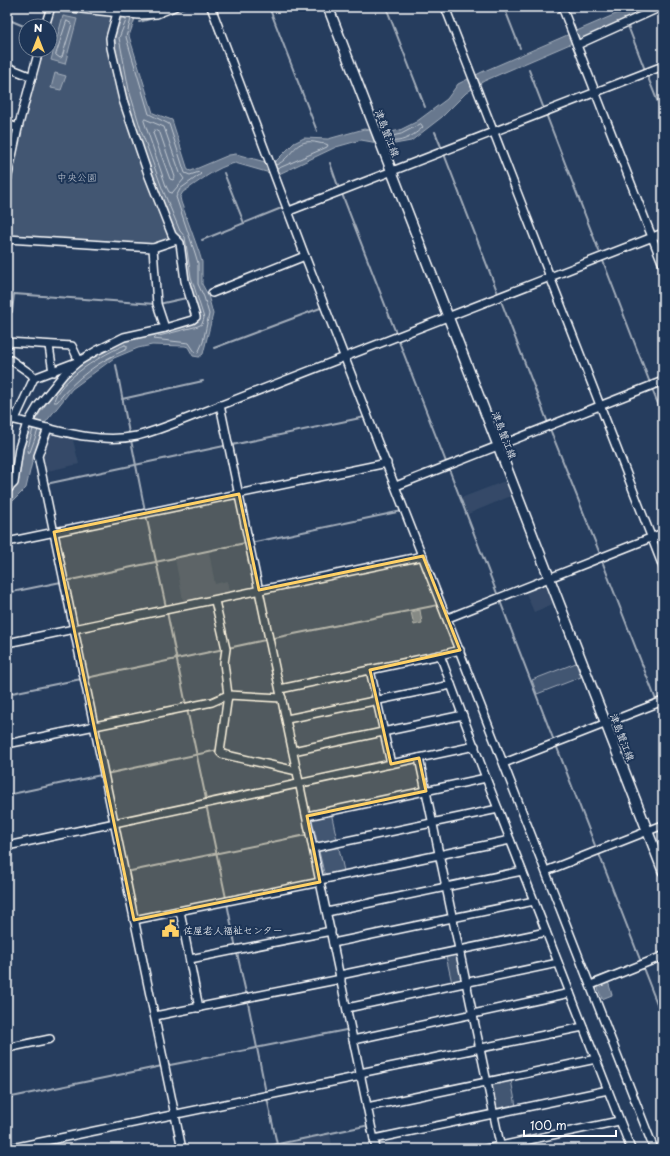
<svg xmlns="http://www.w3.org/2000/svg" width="670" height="1156" font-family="'Playpen Sans','Klee One',sans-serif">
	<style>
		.built { fill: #344a68 }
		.green { fill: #425672; stroke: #a0aab8 }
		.water { fill: #67788e; stroke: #a4aebb }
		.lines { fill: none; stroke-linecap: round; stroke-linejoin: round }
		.shore { stroke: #c2c9d2; stroke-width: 1 }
		.stream { stroke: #a4aebb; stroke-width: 2 }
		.minor-casing { stroke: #fff; stroke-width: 10 }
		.major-casing { stroke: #fff; stroke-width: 12 }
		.minor { stroke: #1d3557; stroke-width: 7 }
		.major { stroke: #1d3557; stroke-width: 9 }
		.marked { fill: #ffd166; fill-opacity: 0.2; stroke: #ffd166; stroke-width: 3; stroke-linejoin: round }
		.labels { text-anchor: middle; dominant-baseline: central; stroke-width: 4; stroke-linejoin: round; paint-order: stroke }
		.street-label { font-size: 10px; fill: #fff; stroke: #1d3557 }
		.park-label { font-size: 10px; fill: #bdc4ce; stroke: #1d3557 }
		.poi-label { font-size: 10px; fill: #fff; stroke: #1d3557; text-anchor: start }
	</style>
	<rect width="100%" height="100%" fill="#263d5e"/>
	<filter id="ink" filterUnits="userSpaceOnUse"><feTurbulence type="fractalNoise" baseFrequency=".025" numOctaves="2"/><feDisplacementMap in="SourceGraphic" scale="8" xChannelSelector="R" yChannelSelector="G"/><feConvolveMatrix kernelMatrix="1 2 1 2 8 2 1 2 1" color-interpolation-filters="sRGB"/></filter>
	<g filter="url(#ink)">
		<!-- built -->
		<g class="built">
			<polygon points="48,432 72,436 79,464 43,472 40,459"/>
			<polygon points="505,481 511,496 468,514 461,498"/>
			<polygon points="209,552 215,584 227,581 230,595 184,605 175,559"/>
			<polygon points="543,583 545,584 553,604 534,612 525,591"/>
			<polygon points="330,1134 333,1149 279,1149 278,1145"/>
		</g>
		<!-- green -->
		<g class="green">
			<polygon points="55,10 112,16 108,48 171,238 170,240 153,246 7,237 7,193 23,118 41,50 50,50 50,26 48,26 53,11"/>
			<polygon points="576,663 581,677 537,694 532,680"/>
			<polygon points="331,812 337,840 322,844 317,841 312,820 315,816"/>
			<polygon points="338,844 344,871 327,874 324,873 319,851 321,848"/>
			<polygon points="454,954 456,955 461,978 458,982 452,983 446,956"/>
			<polygon points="511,1080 516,1106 499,1110 496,1108 491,1086 493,1083"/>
		</g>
		<!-- water -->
		<g class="water">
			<path d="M125 7H139L129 36 153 113 172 120 188 170 191 171 229 155 236 154 265 162 276 161 294 143 304 138 328 139 364 129 387 133 400 130 416 122 447 99 458 84 482 72 632 7H656L484 81 466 93 442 117 411 141 389 145 361 140 336 147 279 174 270 173 235 163C216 167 199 182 183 192L180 197 181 202 199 252 202 262V284L208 295 213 314 203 354 199 357 193 356 188 347 185 346 152 345 138 348 114 358 72 389 45 423 33 458 26 488 7 507V495L19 480 20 459 30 427 63 380 74 370 107 349 119 343 136 337 196 323 200 319 187 278 181 238 176 234 138 135 125 91 115 48V37Z"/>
			<polygon points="63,16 77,19 65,64 51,60"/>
			<polygon points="55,73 66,76 61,90 51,88"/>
			<polygon points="420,610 422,623 414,625 411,612"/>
			<polygon points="608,981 612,995 602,999 597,986"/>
		</g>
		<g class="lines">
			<!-- shore -->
			<g class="shore">
				<polyline points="127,18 119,38 129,90 142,133 162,188 180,231 185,237 191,277 204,318 202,324 198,326 155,337 153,339 189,343 195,352 198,353 203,342 209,314 204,297 198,284 198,263 195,253 176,197 180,189 201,174 199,172 190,175 185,173 169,124 149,114 126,37 131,19"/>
				<polygon points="67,21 72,24 62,57 60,58 56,55"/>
				<polygon points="145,119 164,127 180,173 184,179 172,193 169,192 166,186 144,121"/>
				<path d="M421 124 423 127C415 135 399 145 387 140L388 137 401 134Z"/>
				<polygon points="155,130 160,133 175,177 173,180 170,179 153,133"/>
				<path d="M276 165C294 158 293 136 319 143 322 144 325 143 328 145L327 147 277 169"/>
				<path d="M125 345 127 346V349C99 361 76 378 57 402H54C56 381 107 352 125 345Z"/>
				<polyline points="33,429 27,451 28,453 30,452 38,430"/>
			</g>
			<!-- stream -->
			<g class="stream">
				<polyline points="207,7 219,39"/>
				<polyline points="269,7 317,131"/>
				<polyline points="386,7 425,107"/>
				<polyline points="504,7 520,48"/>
				<polyline points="169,13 185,7"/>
				<polyline points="7,19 26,27"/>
				<polyline points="139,22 157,17"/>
				<polyline points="628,26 645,70"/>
				<polyline points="230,66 238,88"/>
				<polyline points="529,70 544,109"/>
				<polyline points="647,75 663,115"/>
				<polyline points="546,114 599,251"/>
				<polyline points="435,132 442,149"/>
				<polyline points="444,154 497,291"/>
				<polyline points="330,163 339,189"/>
				<polyline points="224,173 244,223"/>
				<polyline points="342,194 396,333"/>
				<polyline points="202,240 284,207"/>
				<polyline points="603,261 650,383"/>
				<polyline points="501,301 548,423"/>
				<polyline points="159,304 186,298"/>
				<polyline points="7,312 12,312 14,294 155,304"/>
				<polyline points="398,339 446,462"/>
				<polyline points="214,348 323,307"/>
				<polyline points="116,365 129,433"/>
				<polyline points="652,389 663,416"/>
				<polyline points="122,399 203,381"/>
				<polyline points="550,429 600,554"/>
				<polyline points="131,440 145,511"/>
				<polyline points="232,445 365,417"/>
				<polyline points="449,469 498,596"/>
				<polyline points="46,484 224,446"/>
				<polyline points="146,515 166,607"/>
				<polyline points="255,542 402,511"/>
				<polyline points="602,561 656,700"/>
				<polyline points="66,581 245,543"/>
				<polyline points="7,593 61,582"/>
				<polyline points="500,601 554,741"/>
				<polyline points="167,612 186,705"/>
				<polyline points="274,638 438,605"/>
				<polyline points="228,648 265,640"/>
				<polyline points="86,678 224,649"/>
				<polyline points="7,694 81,679"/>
				<polyline points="659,706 663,717"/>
				<polyline points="187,709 206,799"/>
				<polyline points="556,745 596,848"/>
				<polyline points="106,774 218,750"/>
				<polyline points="7,795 101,775"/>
				<polyline points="207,809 226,898"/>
				<polyline points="599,854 641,962"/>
				<polyline points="131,871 306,835"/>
				<polyline points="227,903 236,949"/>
				<polyline points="237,953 246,993"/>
				<polyline points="643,968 663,1019"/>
				<polyline points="594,979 632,965"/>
				<polyline points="248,1003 266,1093"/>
				<polyline points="170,1065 346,1030"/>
				<polyline points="7,1098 162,1066"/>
				<polyline points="267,1098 278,1149"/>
				<polyline points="254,1149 365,1126"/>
			</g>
			<defs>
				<g id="minor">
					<polyline points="62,7 139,15 157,14 174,7"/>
					<polyline points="211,7 305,256 654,1149"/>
					<polyline points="445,7 663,567"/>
					<polyline points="562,7 663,265"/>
					<polyline points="117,13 110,38 111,48 123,100 148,174 172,235 180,243 185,281 196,317 192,320 165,328"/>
					<polyline points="45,26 51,7"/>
					<polyline points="577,45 661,7"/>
					<polyline points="7,67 32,77"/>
					<polyline points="7,124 18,128"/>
					<polyline points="7,180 18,128 39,50"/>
					<polyline points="289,211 663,66"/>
					<polyline points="7,239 153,248 177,240"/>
					<polyline points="212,293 305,256"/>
					<polyline points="7,342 72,346 79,361 34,378 31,374 11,360 7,360"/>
					<polyline points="49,346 53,372"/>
					<polyline points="220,405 376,1149"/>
					<path d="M7 418C48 427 94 445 137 436 152 432 168 426 183 420L663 233"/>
					<polyline points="15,419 34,378"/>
					<polyline points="48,428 38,456 182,1149"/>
					<polyline points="7,429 11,419"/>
					<polyline points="396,486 663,381"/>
					<polyline points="7,490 14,483 19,448 26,426 38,406 64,374 79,361 96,351 124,337 165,328 157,304 153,248"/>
					<polyline points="7,542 387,463"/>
					<polyline points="215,601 226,649 224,663 228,695 220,752 222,754 297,771"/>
					<polyline points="448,618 663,533"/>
					<polyline points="7,643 423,556"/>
					<polyline points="440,655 460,650"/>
					<polyline points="370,670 391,764"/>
					<polyline points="280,689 440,655 486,778 631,1149"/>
					<polyline points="287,719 451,685"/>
					<polyline points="7,744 212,702 228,695 282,698"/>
					<polyline points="293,751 463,715"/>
					<polyline points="419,758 501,1149"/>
					<polyline points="504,763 663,701"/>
					<polyline points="307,816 486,778"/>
					<polyline points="7,846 475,746"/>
					<polyline points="313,848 498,809"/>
					<polyline points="546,871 663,825"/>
					<polyline points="320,880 510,840"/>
					<polyline points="180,911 199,1008"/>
					<polyline points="327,912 522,871"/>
					<polyline points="134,920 320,882"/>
					<polyline points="333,943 534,901"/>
					<polyline points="190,959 331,931"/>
					<polyline points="340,975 546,932"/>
					<polyline points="591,985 663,956"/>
					<polyline points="347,1008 558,963"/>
					<polyline points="155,1016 341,979"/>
					<polyline points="353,1040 570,993"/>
					<polyline points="7,1048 50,1039"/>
					<polyline points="360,1073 583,1027"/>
					<polyline points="367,1107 596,1059"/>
					<polyline points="374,1139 608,1090"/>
					<polyline points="7,1149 361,1076"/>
					<polyline points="486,1149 619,1121"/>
				</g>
				<polyline id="major" points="328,7 663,871"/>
			</defs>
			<!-- minor casing -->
			<use href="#minor" class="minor-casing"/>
			<!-- major casing -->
			<use href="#major" class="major-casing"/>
			<!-- minor -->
			<use href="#minor" class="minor"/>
			<!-- major -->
			<use href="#major" class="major"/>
		</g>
	</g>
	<!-- marked area -->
	<path class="marked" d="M239 494 259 590 423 556 460 650 370 670 391 764 419 758 426 791 307 816 320 882 134 920 54 532Z"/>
	<!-- icons -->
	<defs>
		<symbol id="civic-bare" viewBox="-9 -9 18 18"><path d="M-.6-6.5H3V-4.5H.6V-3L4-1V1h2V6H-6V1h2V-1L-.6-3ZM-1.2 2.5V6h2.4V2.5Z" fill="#ffd166" stroke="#1d3557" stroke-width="2.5" paint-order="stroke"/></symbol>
	</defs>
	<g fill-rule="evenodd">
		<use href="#civic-bare" x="158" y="916" width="25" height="25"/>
	</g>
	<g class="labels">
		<!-- street labels -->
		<g class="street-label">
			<text transform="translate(388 133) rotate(69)">津島蟹江線</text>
			<text transform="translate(505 435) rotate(69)">津島蟹江線</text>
			<text transform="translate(623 737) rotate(69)">津島蟹江線</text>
		</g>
		<!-- park labels -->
		<g class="park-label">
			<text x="77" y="176">中央公園</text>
		</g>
		<!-- poi labels -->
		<g class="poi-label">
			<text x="183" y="929">佐屋老人福祉センター</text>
		</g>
	</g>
	<!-- margin -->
	<rect width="670" height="1156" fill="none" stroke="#1d3557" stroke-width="24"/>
	<rect x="12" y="12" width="646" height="1132" fill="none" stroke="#fff" stroke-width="1.5" filter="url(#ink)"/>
	<!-- north arrow -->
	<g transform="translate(38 38)"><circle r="19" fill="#1d3557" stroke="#77869a"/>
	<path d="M0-3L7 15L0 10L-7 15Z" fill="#ffd166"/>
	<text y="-6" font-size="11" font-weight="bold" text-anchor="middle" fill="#ffffff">N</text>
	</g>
	<!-- scale -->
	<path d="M524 1130v6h92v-6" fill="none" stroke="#ffffff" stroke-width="2"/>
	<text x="530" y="1130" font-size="12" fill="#ffffff" stroke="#1d3557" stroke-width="3" paint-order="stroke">100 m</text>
</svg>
